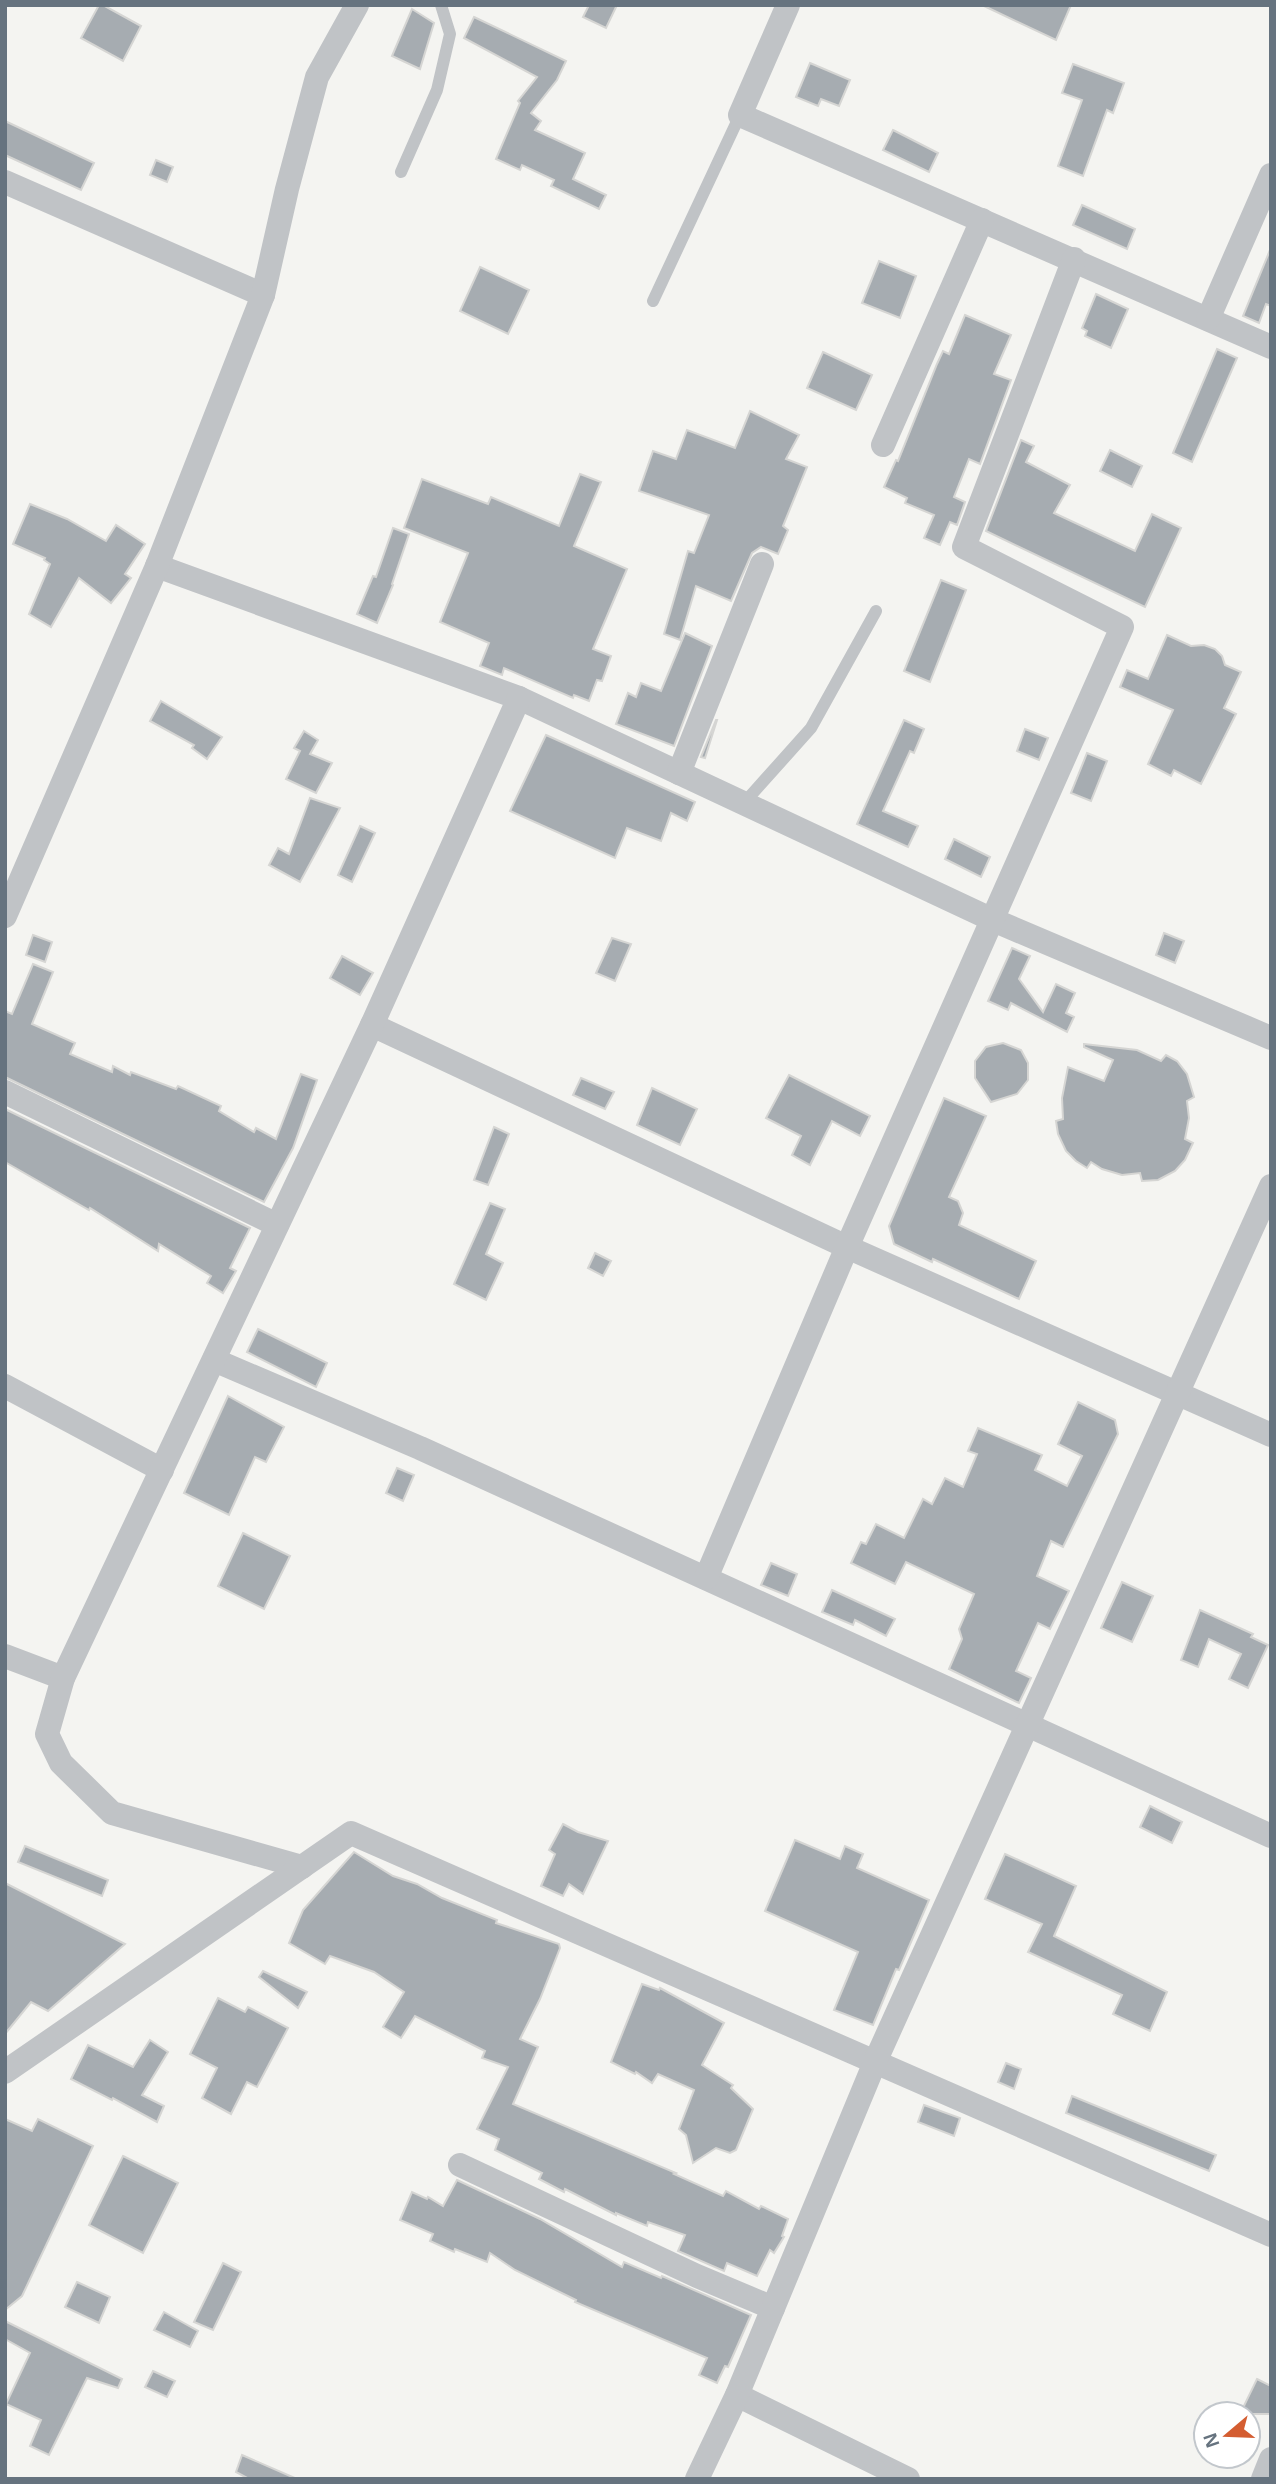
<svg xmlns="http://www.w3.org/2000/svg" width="1276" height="2484" font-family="Helvetica,sans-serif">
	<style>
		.building { fill: #a6acb1; stroke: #d5d5d3; stroke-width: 2 }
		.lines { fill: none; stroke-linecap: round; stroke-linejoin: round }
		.service { stroke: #c0c3c6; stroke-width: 12 }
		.minor { stroke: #c0c3c6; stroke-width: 24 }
	</style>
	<rect width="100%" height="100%" fill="#f4f4f1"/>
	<!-- building -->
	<g class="building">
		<polygon points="99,5 103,5 141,26 123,61 81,38"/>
		<polygon points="589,5 617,5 606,28 583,17"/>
		<polygon points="982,5 1071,5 1056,40"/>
		<polygon points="412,9 434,23 420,69 392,56"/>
		<polygon points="474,17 566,61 557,80 531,113 541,121 535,130 585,153 573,179 606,195 599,209 551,186 554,180 522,165 520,170 496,159 520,103 518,101 537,77 464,38"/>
		<polygon points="810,63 850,80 839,106 821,99 818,106 796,97"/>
		<polygon points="1073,64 1124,83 1113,113 1107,110 1083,176 1058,166 1082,100 1062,93"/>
		<polygon points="5,121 94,163 81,190 5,155"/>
		<polygon points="893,130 938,153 929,172 883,150"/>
		<polygon points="156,160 173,167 167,182 150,175"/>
		<polygon points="1082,205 1135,229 1127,249 1073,225"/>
		<polygon points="1270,250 1271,306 1266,304 1259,323 1243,316"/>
		<polygon points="879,261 916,276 900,318 862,303"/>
		<polygon points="480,267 529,290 508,334 460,311"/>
		<polygon points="1096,294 1128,309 1111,348 1085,336 1087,331 1082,328"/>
		<polygon points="965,315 1011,335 994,374 1011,380 980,464 969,459 954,497 965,502 957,525 950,522 940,545 924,538 934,515 905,503 907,498 884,487 896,460 898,461 937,364 943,351 949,354"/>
		<polygon points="1217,349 1237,358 1192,462 1173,453"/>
		<polygon points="823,352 872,375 856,410 807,388"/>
		<polygon points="750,411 799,435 786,459 807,467 783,526 788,530 778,554 761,547 752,553 731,601 696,586 680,640 664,634 688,551 694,553 709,515 639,491 653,451 676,459 687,430 735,448"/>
		<polygon points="1021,440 1034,446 1026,462 1070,485 1054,513 1135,551 1152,514 1181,528 1145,607 986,531"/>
		<polygon points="1110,450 1142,466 1132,487 1100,471"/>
		<polygon points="580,474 601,482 574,546 627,569 593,649 611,656 602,681 597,680 589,701 574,695 573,698 504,668 502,675 480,666 489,643 440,622 468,553 404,528 422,479 488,504 491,497 559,526"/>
		<polygon points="30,504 67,519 106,541 116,525 145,544 125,574 131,578 111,603 79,578 51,627 29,614 50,564 44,560 45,558 13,544"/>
		<polygon points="393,528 409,534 392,584 393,585 377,623 357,614 373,576 376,577"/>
		<polygon points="941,580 966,590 930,682 904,671"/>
		<polygon points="685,633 712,646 674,746 616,724 628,693 636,697 641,683 661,691"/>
		<polygon points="1167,635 1191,646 1204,645 1215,649 1222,656 1225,665 1241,672 1224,708 1236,714 1201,784 1174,770 1171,776 1148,764 1173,710 1120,687 1127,670 1148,679"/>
		<polygon points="161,701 222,737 207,759 192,748 194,745 150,721"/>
		<polygon points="716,720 717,720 705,758 701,757"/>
		<polygon points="904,720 924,729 914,753 910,751 883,811 918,826 908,847 857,824"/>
		<polygon points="1025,729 1048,738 1039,760 1017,751"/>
		<polygon points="304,731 318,740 310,754 332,763 316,793 286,779 300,751 294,748"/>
		<polygon points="546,735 695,802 687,821 671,813 661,841 627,828 615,858 510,811"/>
		<polygon points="1087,753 1107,761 1091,801 1071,793"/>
		<polygon points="310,798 340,808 300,882 269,865 278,848 289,854"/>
		<polygon points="360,826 375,833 352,882 338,875"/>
		<polygon points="954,839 990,857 981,877 945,859"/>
		<polygon points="1164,933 1184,941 1175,963 1156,955"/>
		<polygon points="33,935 52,942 45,962 26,955"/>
		<polygon points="612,938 631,944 615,981 596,973"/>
		<polygon points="1012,948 1030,956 1019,979 1043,1012 1056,984 1075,993 1066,1013 1074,1017 1067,1032 1011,1003 1008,1010 988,1001"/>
		<polygon points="342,956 373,973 360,995 330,978"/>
		<polygon points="33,964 53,972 32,1024 75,1043 70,1054 112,1072 113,1066 130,1075 131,1072 176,1089 178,1086 221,1106 219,1111 254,1132 256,1128 276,1139 301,1074 317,1080 293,1148 264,1202 5,1077 5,1011 12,1014"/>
		<polygon points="1003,1043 1021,1050 1028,1063 1028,1080 1017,1094 991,1102 975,1078 975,1061 986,1047"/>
		<polygon points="1084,1044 1137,1050 1161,1061 1166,1055 1177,1061 1187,1074 1194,1097 1187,1101 1189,1118 1185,1139 1193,1143 1185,1160 1175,1171 1158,1180 1142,1181 1140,1173 1122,1175 1102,1169 1091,1162 1087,1168 1076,1161 1066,1151 1058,1134 1056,1121 1063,1119 1062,1098 1068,1067 1104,1081 1113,1060 1084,1047"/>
		<polygon points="789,1075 870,1116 860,1136 832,1121 810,1165 792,1155 801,1136 766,1118"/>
		<polygon points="581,1078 614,1092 605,1109 573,1095"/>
		<polygon points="652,1088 697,1109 680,1145 637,1125"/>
		<polygon points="944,1098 986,1116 949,1197 958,1201 963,1213 959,1225 1036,1261 1019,1299 933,1259 932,1262 894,1244 889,1226"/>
		<polygon points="5,1109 250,1228 230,1268 236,1271 223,1293 207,1283 211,1276 159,1244 158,1251 90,1208 89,1210 5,1162"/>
		<polygon points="494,1127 509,1134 488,1185 474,1180"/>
		<polygon points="490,1203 505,1209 486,1254 503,1263 486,1300 454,1284"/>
		<polygon points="595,1253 611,1261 603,1276 588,1268"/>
		<polygon points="258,1329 327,1363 316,1387 247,1352"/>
		<polygon points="228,1396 284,1427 266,1462 255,1457 229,1515 184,1493"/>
		<polygon points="1078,1402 1115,1420 1118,1434 1063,1547 1051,1541 1037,1576 1069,1591 1050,1629 1038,1623 1016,1671 1031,1678 1019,1703 949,1669 962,1639 959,1629 974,1594 906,1562 895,1584 851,1563 861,1542 866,1544 876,1524 904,1538 923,1499 932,1504 945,1478 963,1487 977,1454 968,1451 978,1428 1042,1455 1035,1470 1067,1486 1082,1456 1058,1444"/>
		<polygon points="397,1468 414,1475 403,1501 386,1493"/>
		<polygon points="243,1533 290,1556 264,1609 218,1586"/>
		<polygon points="771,1563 797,1574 788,1596 761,1585"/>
		<polygon points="1122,1582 1153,1596 1132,1642 1101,1628"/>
		<polygon points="832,1590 895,1619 886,1636 855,1620 853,1625 822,1612"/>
		<polygon points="1200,1610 1253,1634 1251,1637 1268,1645 1248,1688 1229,1679 1241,1654 1209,1639 1198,1667 1181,1660"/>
		<polygon points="1150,1806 1182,1822 1172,1843 1140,1827"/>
		<polygon points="563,1824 578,1832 608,1841 583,1894 569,1884 563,1896 541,1886 555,1854 549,1850"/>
		<polygon points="795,1840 840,1859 845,1846 863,1854 857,1868 929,1900 899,1970 896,1969 873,2025 834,2010 858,1952 765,1911"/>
		<polygon points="25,1846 108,1880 102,1896 18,1862"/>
		<polygon points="354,1852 393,1876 417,1884 442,1898 497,1920 496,1923 559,1944 560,1948 540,1999 520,2039 538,2047 513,2104 676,2173 674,2174 723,2196 726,2191 759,2209 761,2206 788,2219 782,2236 784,2237 774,2253 770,2250 757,2276 727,2263 724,2271 678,2251 685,2235 648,2222 647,2226 616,2213 616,2215 565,2189 564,2192 539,2179 542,2173 495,2150 499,2139 477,2129 508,2067 482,2058 485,2051 415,2016 401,2038 383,2027 404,1992 374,1972 330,1956 325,1964 289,1943 303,1910"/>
		<polygon points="1005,1854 1076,1886 1054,1936 1167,1992 1150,2031 1113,2014 1122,1995 1028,1952 1042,1924 985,1899"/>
		<polygon points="5,1883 125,1944 48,2011 31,2002 5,2034"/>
		<polygon points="263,1971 307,1992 298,2008 259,1977"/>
		<polygon points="642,1984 659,1990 660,1988 724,2023 702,2065 733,2085 731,2088 753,2109 736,2150 730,2153 716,2148 693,2163 686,2135 679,2129 694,2090 658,2074 652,2083 636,2072 635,2074 611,2062"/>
		<polygon points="218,1998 245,2012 248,2007 288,2028 257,2087 247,2082 231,2114 202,2098 217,2068 190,2054"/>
		<polygon points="150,2040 168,2052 142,2095 164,2106 157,2122 113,2098 112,2100 71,2079 88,2045 133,2067"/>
		<polygon points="1006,2063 1021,2069 1014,2089 998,2082"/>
		<polygon points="1072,2096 1216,2155 1209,2171 1066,2113"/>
		<polygon points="924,2105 960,2118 954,2136 918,2122"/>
		<polygon points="5,2119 32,2131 38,2119 93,2146 22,2296 5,2310"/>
		<polygon points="123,2156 178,2183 143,2253 89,2225"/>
		<polygon points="457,2180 540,2219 622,2267 624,2262 661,2278 662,2276 751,2315 728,2367 725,2366 717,2383 699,2375 707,2358 575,2302 576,2300 515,2270 490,2253 487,2262 455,2249 454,2252 430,2241 433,2234 400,2220 412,2192 427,2199 428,2197 443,2206"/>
		<polygon points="223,2263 241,2272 213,2330 194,2322"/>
		<polygon points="77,2282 110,2297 99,2323 65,2307"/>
		<polygon points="164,2312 198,2331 190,2347 154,2330"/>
		<polygon points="5,2321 122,2379 118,2388 87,2378 49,2455 30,2446 41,2420 6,2404 30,2353 5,2339"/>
		<polygon points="153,2371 175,2381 167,2397 145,2387"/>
		<polygon points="1257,2379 1271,2386 1271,2414 1240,2414"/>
		<polygon points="242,2455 297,2479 249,2479 236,2472"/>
	</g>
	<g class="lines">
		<!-- service -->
		<g class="service">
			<polyline points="401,172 437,90 450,34 441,5"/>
			<polyline points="653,301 740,115"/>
			<polyline points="744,803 811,728 876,611"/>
		</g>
		<!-- minor -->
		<g class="minor">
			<polyline points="788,5 740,115 1271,347"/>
			<polyline points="5,182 263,295"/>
			<polyline points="1208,319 1271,175"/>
			<polyline points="883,445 982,220"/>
			<polyline points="157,566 519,698 993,920 1271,1038"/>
			<polyline points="679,773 762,564"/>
			<polyline points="5,916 157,566 263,295 287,189 317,77 357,5"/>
			<polyline points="372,1025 847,1247 1271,1435"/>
			<polyline points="5,1092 277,1225"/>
			<polyline points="214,1360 420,1448 1271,1836"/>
			<polyline points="5,1386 162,1470"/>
			<polyline points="706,1578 847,1247 1122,627 964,547 1074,259"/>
			<polyline points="5,1656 63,1678"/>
			<polyline points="302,1867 112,1813 61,1763 47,1734 63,1678 372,1025 519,698"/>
			<polyline points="5,2072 351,1833 1271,2235"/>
			<polyline points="460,2165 697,2276 773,2308"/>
			<polyline points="737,2395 908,2479"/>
			<polyline points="697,2479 737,2395 875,2062 1271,1186"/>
			<polyline points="1263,2479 1271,2459"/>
		</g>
	</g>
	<!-- border -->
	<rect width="1276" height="2484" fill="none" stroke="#66737f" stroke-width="14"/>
	<!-- north arrow -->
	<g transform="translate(1227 2435) rotate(251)"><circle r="33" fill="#ffffff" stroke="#c2c7cc" stroke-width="2"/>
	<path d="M0-5L12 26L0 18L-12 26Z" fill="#d45d31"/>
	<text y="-10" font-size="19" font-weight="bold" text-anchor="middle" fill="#66737f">N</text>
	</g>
</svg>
